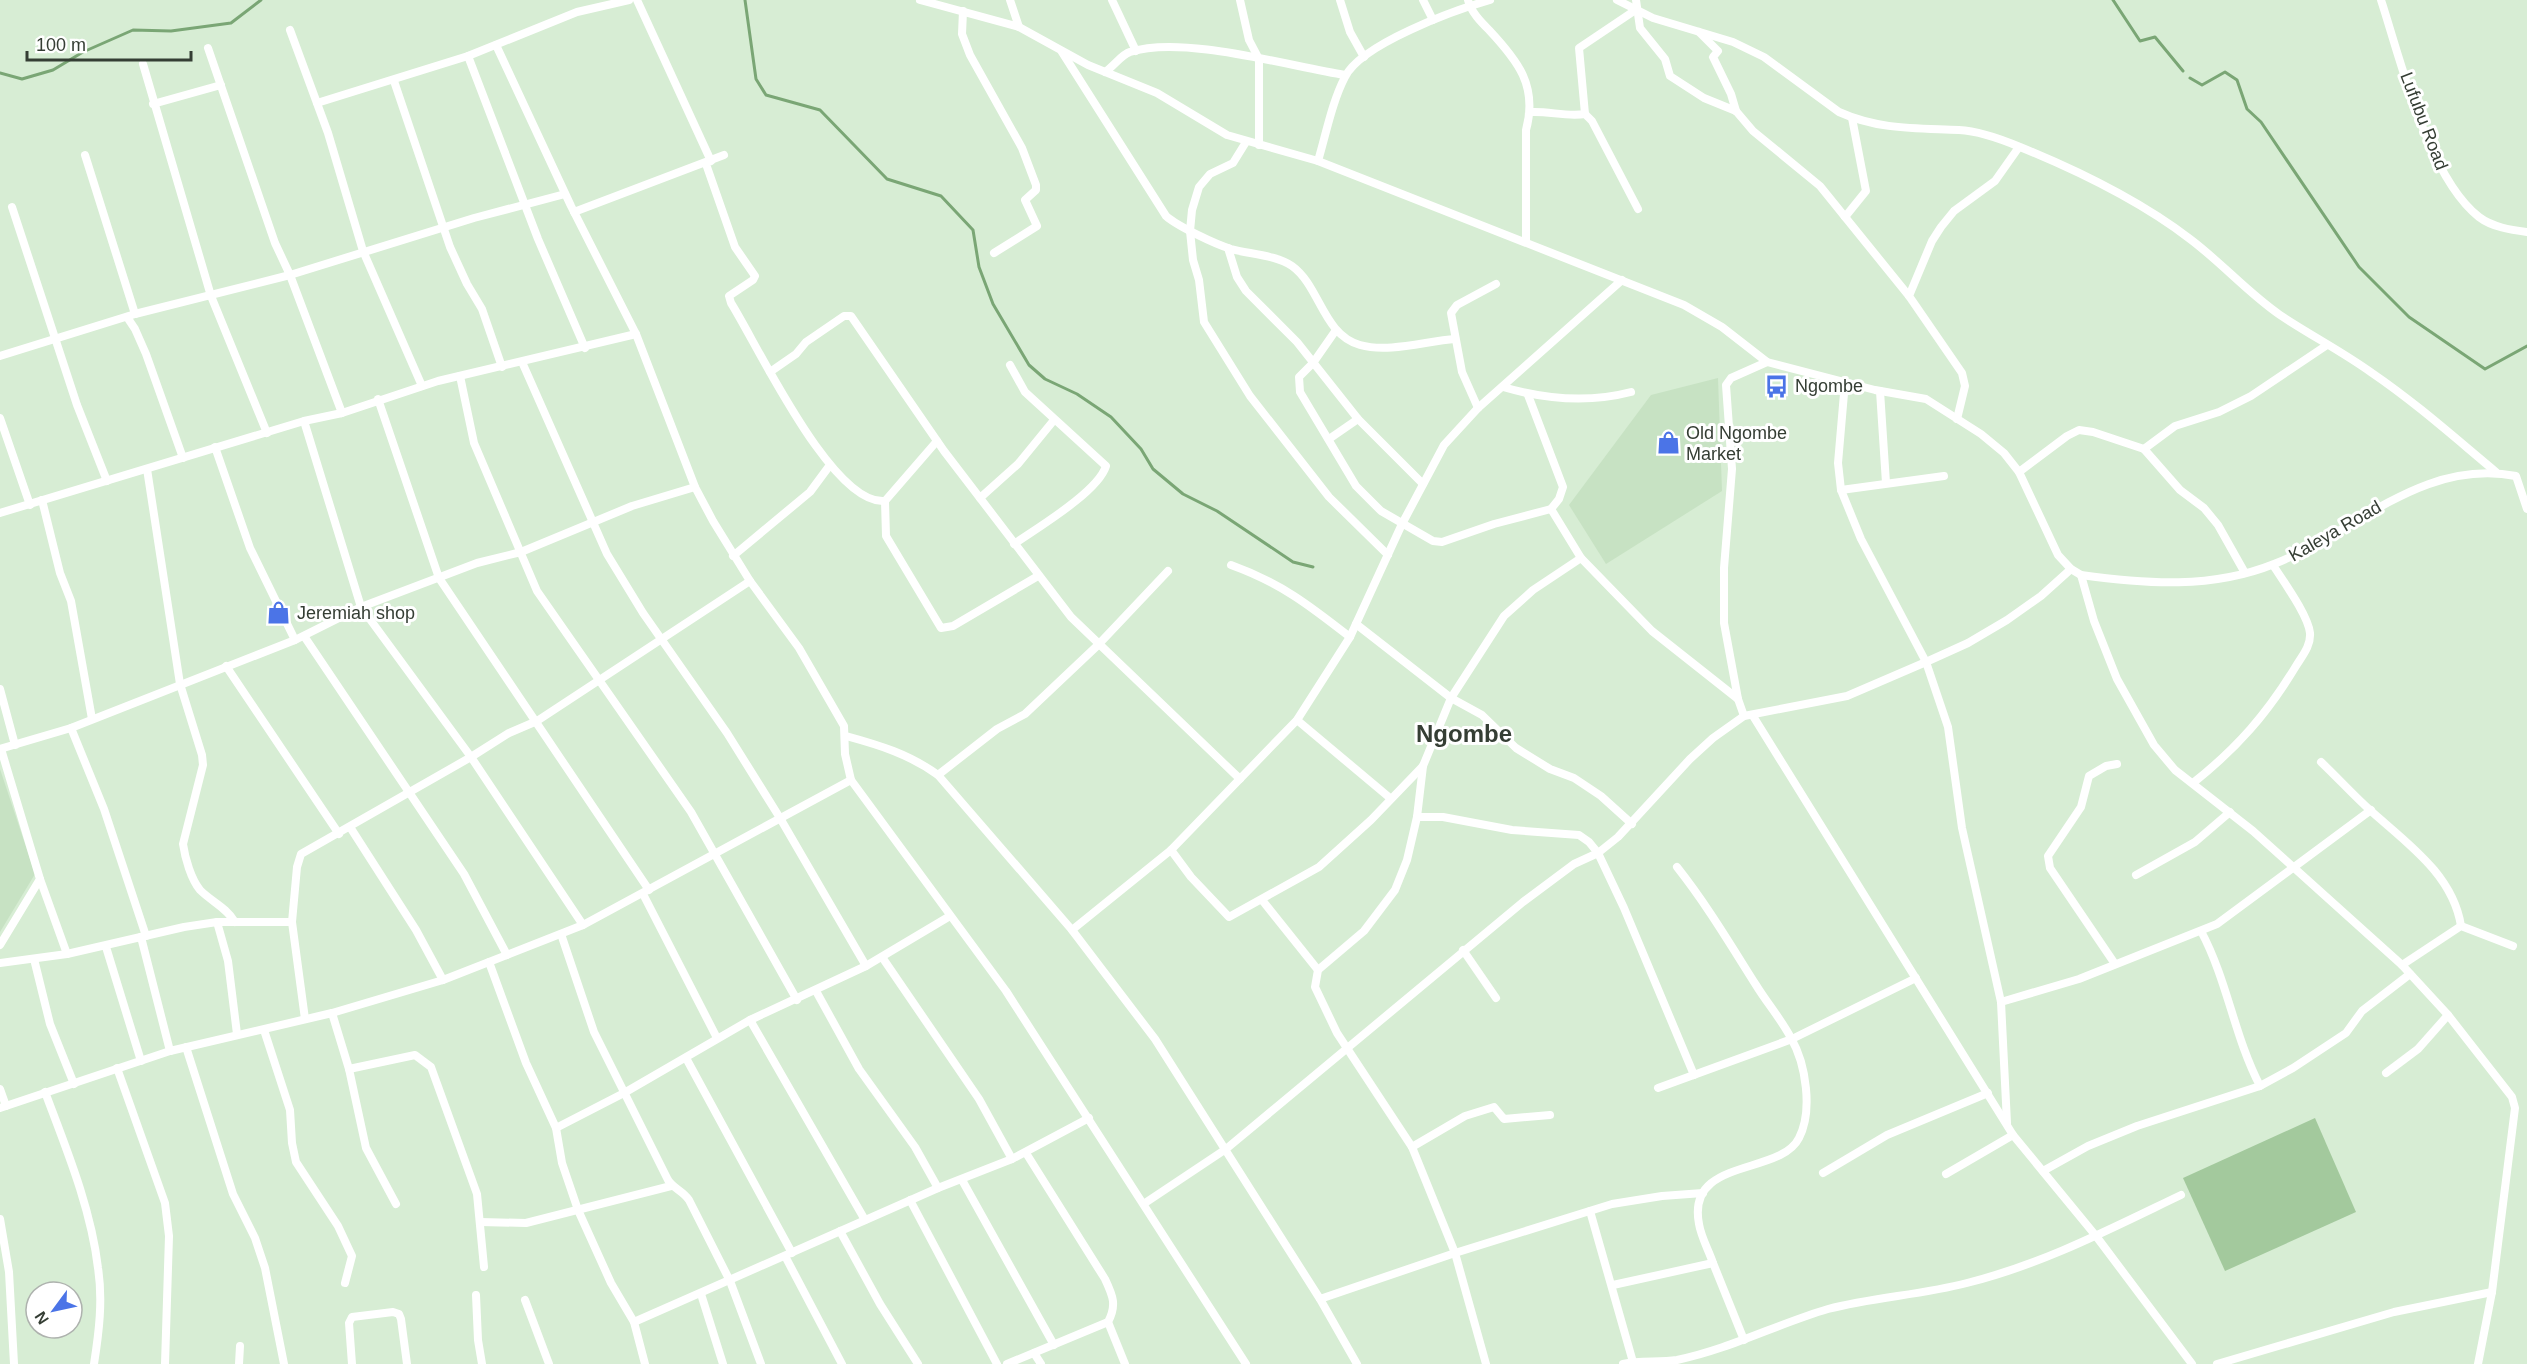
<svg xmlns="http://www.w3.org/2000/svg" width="2527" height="1364" font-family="Arial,sans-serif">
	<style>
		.built { fill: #c7e2c3 }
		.green { fill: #a3c99d }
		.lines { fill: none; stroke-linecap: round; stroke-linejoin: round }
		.stream { stroke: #7aa675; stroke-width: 3 }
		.street { stroke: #fff; stroke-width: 8 }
		.labels { text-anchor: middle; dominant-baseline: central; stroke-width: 6; stroke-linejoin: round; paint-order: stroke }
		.street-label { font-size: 18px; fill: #353e34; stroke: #fff }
		.poi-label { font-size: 18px; fill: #353e34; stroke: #fff; text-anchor: start }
		.district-label { font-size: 24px; font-weight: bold; fill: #353e34; stroke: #fff }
	</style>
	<rect width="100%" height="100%" fill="#d7edd4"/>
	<!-- built -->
	<g class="built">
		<polygon points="1718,378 1722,491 1606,564 1569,505 1651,395"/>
		<polygon points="0,769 35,874 0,932"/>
	</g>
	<!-- green -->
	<polygon class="green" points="2315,1118 2356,1212 2225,1271 2183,1178"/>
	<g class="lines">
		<!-- stream -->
		<g class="stream">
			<polyline points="745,0 756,79 766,95 820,110 887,179 941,196 973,230 979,267 993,304 1029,365 1045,379 1077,394 1111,417 1141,449 1153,469 1183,494 1217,511 1293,562 1313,567"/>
			<polyline points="2113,0 2140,41 2155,37 2183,71"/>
			<polyline points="0,73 22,79 53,70 83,52 133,30 171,31 231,23 261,0"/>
			<polyline points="2190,78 2202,85 2225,72 2237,80 2247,109 2261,122 2359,267 2409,317 2485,369 2527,346"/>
		</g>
		<!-- street -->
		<g class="street">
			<polyline points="637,0 711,161"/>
			<path d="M920 0 1019 27 1088 65 1157 93 1227 135 1318 161 1684 305 1722 327 1767 362 1875 390 1926 399 1981 434 2004 453 2019 472 2058 555 2071 569 2081 575C2146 584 2212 589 2274 564 2356 532 2422 458 2516 476L2527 509"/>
			<polyline points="1010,0 1019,27"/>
			<polyline points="1112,0 1136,51"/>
			<polyline points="1240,0 1249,40 1259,59 1259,145"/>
			<polyline points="1340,0 1350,32 1364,57"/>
			<polyline points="1423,0 1433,20"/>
			<path d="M1468 0C1471 12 1481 22 1489 30 1518 61 1538 86 1526 130V241"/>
			<path d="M1617 0 1653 18 1733 42 1764 57 1839 112C1879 130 1917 128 1959 130 1980 131 2001 139 2020 147 2079 171 2139 200 2190 239 2222 263 2248 293 2280 315 2310 335 2343 352 2372 373 2416 403 2455 438 2496 472"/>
			<polyline points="1636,0 1640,28 1665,59 1670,76 1704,98 1736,111 1753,131 1820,186 1909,296"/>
			<path d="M2381 0C2401 61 2428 177 2479 217 2492 227 2511 230 2527 232"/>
			<polyline points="963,11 962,34 970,55 1022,148 1036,185 1036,190 1025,200 1037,226 994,253"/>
			<polyline points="290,30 328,133 363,251 422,386"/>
			<polyline points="1699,32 1718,51 1713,57 1731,94 1736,111"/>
			<polyline points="496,45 571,206 636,334 695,487 713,521 750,581 799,648 844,726 845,754 851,780 1006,991 1246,1364"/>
			<polyline points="208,48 275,243 290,275 342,413"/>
			<path d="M1062 52 1166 216C1177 226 1215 244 1231 249 1249 254 1276 255 1292 266 1320 286 1323 335 1360 345 1389 353 1426 341 1455 339"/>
			<polyline points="468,56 538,239 585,348"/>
			<polyline points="143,64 211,296 267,433"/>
			<path d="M1105 72C1113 67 1122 54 1130 52 1183 35 1288 66 1345 75"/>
			<polyline points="394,81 450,247 467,284 482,309 502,367"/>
			<polyline points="317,103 468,56 577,12 629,0"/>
			<polyline points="153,104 221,85"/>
			<path d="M1531 112C1549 111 1567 117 1585 114L1592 121 1638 209"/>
			<polyline points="1585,114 1579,48 1637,9"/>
			<polyline points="1246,142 1233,163 1210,174 1199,187 1192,210 1190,231 1193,260 1199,280 1204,322 1250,396 1329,497 1388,555"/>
			<polyline points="85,155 135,314"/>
			<path d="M1318 161C1326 134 1332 102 1345 77 1361 44 1455 10 1490 0"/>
			<path d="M706 164 735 247 755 276 753 280 729 296 731 303C757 344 832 506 885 501L937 441"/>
			<polyline points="12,207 77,405 107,481"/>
			<polyline points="574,212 724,155"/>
			<polyline points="1845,217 1866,191 1852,118"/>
			<polyline points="1228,248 1237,277 1246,291 1297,342 1358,419 1423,484"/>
			<polyline points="127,317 135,329 146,354 183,458"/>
			<polyline points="1336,330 1313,363 1299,377 1300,392 1356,486 1381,511 1433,541 1442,542 1494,524 1551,509"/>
			<polyline points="0,356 135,314 290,275 474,218 565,194"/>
			<polyline points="522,362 607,554 643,613 727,733 780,818 866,966"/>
			<path d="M1010 365 1025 392 1106 466C1098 492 1037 528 1014 544"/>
			<polyline points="770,372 796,354 806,342 844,316 851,316 944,451 1071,617 1240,779"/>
			<polyline points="460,376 474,443 537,591 691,812 797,1000"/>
			<polyline points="1845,382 1838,463 1841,490 1861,539 1926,662 1948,727 1962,828 2001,1002 2007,1123"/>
			<path d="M1503 387C1544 399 1589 403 1631 392"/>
			<polyline points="1880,391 1886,483"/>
			<polyline points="1528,395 1563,487 1559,499 1551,509 1581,558"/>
			<polyline points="378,399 439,578 649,890"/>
			<polyline points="1478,408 1462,372 1451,313 1457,305 1496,284"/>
			<polyline points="0,418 30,505"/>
			<polyline points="1957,419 1965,386 1962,373 1909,296 1932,241 1941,227 1954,211 1995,181 2019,147"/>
			<polyline points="304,421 361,607 471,757 583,925"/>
			<polyline points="1329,439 1358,419"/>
			<polyline points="215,447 250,548 295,640"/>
			<polyline points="2144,449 2175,426 2219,412 2251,396 2327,345"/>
			<path d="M147 469 180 684 202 755 203 765 183 844C185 858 191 879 200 890 212 902 226 907 235 922"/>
			<polyline points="2019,472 2067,436 2079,430 2093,432 2144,449 2180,490 2204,508 2218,525 2245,573"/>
			<polyline points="1841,490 1944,476"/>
			<polyline points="980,498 1018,464 1054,420"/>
			<polyline points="42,500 60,573 71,601 92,719"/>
			<polyline points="885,501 886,536 941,628 953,626 1038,576"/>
			<polyline points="0,513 304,421 342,413 438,381 636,334"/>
			<polyline points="733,556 810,492 830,465"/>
			<path d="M1231 565C1281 583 1309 605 1350 637"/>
			<polyline points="2081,575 2094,621 2117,679 2154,745 2175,770 2253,831 2402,965 2448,1015 2512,1097 2515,1108 2492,1292 2478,1364"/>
			<polyline points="1356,624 1451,698 1482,715 1516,748 1550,769 1574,778 1601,796 1632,824"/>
			<polyline points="304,636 464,874 507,955"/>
			<polyline points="226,666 339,834"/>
			<polyline points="0,689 15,745"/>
			<polyline points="1738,699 1724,623 1724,568 1732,469 1726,385 1731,378 1767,362"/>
			<polyline points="1753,716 2013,1135 2096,1236 2192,1364"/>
			<polyline points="1297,720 1390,798"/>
			<polyline points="71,728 104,809 146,936"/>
			<path d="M846 736C879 745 909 754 938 775L1072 930 1155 1039 1320 1299 1357 1364"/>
			<polyline points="0,749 71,728 295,640 361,607 477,563 521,552 632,506 695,487"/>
			<path d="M2321 762C2338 778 2354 796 2371 811 2408 844 2453 875 2461 926"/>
			<polyline points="1423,766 1417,817 1407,860 1395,890 1364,931 1318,970 1315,987 1337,1033 1412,1147 1455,1253 1486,1364"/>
			<polyline points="938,775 997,729 1025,714 1098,645 1168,571"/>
			<path d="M2193 783C2237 748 2267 714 2296 666 2302 656 2311 646 2310 633 2308 615 2283 581 2273 565"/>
			<polyline points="1417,817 1443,817 1512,830 1579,835 1589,842 1598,853 1624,908 1694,1075"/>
			<polyline points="350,827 416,930 443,980"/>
			<polyline points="1171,850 1191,877 1229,917 1319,867 1371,820 1423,766 1451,698 1504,616 1533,590 1581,558 1652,631 1738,699 1744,716"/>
			<path d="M1677 867C1707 905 1730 944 1756 985 1767 1003 1781 1019 1791 1038 1806 1064 1813 1111 1799 1138 1780 1176 1686 1157 1699 1224 1701 1237 1709 1251 1713 1263"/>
			<polyline points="2136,875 2195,842 2230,812"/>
			<polyline points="40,879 67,954"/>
			<polyline points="643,894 717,1038"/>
			<polyline points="1262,900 1318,970"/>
			<polyline points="217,922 228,961 237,1034"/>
			<polyline points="1072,930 1171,850 1297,720 1350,637 1402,524 1444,445 1478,408 1622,280"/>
			<path d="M2201 931C2228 982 2234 1036 2260 1086"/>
			<path d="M561 934 594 1032 668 1180C674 1189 683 1191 689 1200L730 1281 761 1364"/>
			<polyline points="141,937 170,1051"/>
			<polyline points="0,945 40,879 1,749"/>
			<polyline points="106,947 141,1061"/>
			<polyline points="1463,950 1496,998"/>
			<polyline points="882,957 979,1099 1012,1159"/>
			<polyline points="34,959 50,1024 74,1084"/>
			<polyline points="489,962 526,1063 556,1128 562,1163 578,1210 611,1283 634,1322 645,1364"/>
			<polyline points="0,963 67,954 184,927 217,922 292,922"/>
			<polyline points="2115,964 2050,868 2048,856 2081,807 2089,776 2106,766 2117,764"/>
			<polyline points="2402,965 2461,926 2513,946"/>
			<polyline points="816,991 859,1069 915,1147 938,1188"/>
			<polyline points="2001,1002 2079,979 2217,924 2371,810"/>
			<polyline points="332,1013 349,1069 366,1148 396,1204"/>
			<polyline points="305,1019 292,922 297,867 301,854 471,757 509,733 537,721 750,581"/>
			<polyline points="750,1020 865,1220"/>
			<polyline points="264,1030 290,1110 292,1143 296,1162 338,1226 352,1256 345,1283"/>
			<polyline points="186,1047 233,1194 255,1238 265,1268 284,1364"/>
			<polyline points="686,1058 792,1253"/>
			<polyline points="117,1068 165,1203 169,1236 165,1364"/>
			<polyline points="349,1069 415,1055 431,1067 477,1194 484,1267"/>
			<polyline points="2386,1073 2418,1049 2448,1015"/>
			<polyline points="1658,1088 1792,1039 1916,978"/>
			<polyline points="0,1089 6,1106"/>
			<path d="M45 1092C66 1148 91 1208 98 1268 103 1300 99 1332 94 1364"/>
			<polyline points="0,1108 170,1051 332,1013 443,980 583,925 851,780"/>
			<polyline points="556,1128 624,1093 750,1020 866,966 950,916"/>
			<polyline points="1412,1147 1465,1116 1494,1107 1504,1119 1550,1115"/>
			<polyline points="2043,1171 2088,1146 2137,1126 2260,1086 2293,1068 2346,1033 2362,1011 2410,974"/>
			<polyline points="1823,1173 1887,1135 1988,1093"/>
			<polyline points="1946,1174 2013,1135"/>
			<polyline points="962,1180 1054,1345"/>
			<polyline points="910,1200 997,1364"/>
			<polyline points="1145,1203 1226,1149 1523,902 1574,864 1598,853 1618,837 1690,759 1713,738 1744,716 1847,696 1926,662 1968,643 2007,620 2041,596 2071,569"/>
			<polyline points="1590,1211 1633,1362"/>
			<polyline points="0,1219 9,1272 14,1364"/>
			<polyline points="480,1222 526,1223 671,1186"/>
			<polyline points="840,1231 880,1304 918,1364"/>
			<polyline points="785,1256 842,1364"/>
			<polyline points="1613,1285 1713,1263 1744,1340"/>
			<polyline points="701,1294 723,1364"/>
			<polyline points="476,1295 478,1340 482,1364"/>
			<polyline points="1320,1299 1455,1253 1612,1204 1662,1196 1703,1193"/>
			<polyline points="525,1300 549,1364"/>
			<polyline points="634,1322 938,1188 1012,1159 1089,1118"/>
			<polyline points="1108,1322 1125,1364"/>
			<polyline points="1034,1353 1041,1364"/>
			<polyline points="239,1364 240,1346"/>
			<polyline points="352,1364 349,1323 352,1317 393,1312 399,1314 401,1319 407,1364"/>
			<path d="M1007 1364 1108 1322C1117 1305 1113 1296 1105 1279L1026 1153"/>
			<path d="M1623 1364C1641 1360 1659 1363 1677 1360 1730 1349 1777 1324 1828 1309 1874 1297 1921 1295 1967 1283 2043 1264 2110 1229 2181 1195"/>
			<polyline points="2217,1364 2394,1312 2492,1292"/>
		</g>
	</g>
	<!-- icons -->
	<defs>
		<symbol id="bus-bare" viewBox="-9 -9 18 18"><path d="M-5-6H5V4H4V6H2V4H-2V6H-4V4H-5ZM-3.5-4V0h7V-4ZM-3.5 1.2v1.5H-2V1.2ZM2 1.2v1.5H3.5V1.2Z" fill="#4b74e7" stroke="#fff" stroke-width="2.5" paint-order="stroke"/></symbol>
		<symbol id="shop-bare" viewBox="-9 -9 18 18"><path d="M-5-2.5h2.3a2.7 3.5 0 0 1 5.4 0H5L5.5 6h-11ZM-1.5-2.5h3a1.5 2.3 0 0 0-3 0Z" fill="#4b74e7" stroke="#fff" stroke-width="2.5" paint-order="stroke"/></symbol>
	</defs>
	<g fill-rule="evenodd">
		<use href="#bus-bare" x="1760" y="370" width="33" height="33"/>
		<use href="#shop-bare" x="1652" y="426" width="33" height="33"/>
		<use href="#shop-bare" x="262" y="596" width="33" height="33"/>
	</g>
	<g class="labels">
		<!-- street labels -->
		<g class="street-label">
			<text transform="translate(2424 121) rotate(69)">Lufubu Road</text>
			<text transform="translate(2335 531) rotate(-30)">Kaleya Road</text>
		</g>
		<!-- poi labels -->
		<g class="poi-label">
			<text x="1795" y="386">Ngombe</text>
			<text x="1686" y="433">Old Ngombe<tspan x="1686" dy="21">Market</tspan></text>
			<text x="297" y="613">Jeremiah shop</text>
		</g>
		<!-- district labels -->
		<g class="district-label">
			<text x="1464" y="733">Ngombe</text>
		</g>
	</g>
	<!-- north arrow -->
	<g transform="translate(54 1310) rotate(237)"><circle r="28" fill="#ffffff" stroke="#aeb2ae" stroke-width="1.5"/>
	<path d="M0-4.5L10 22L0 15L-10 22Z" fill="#4b74e7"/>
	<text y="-9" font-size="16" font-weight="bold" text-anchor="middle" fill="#353e34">N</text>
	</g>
	<!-- scale -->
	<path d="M27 51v9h164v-9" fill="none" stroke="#353e34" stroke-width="3"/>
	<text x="36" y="51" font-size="18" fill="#353e34" stroke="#ffffff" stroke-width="4.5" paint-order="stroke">100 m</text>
</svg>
